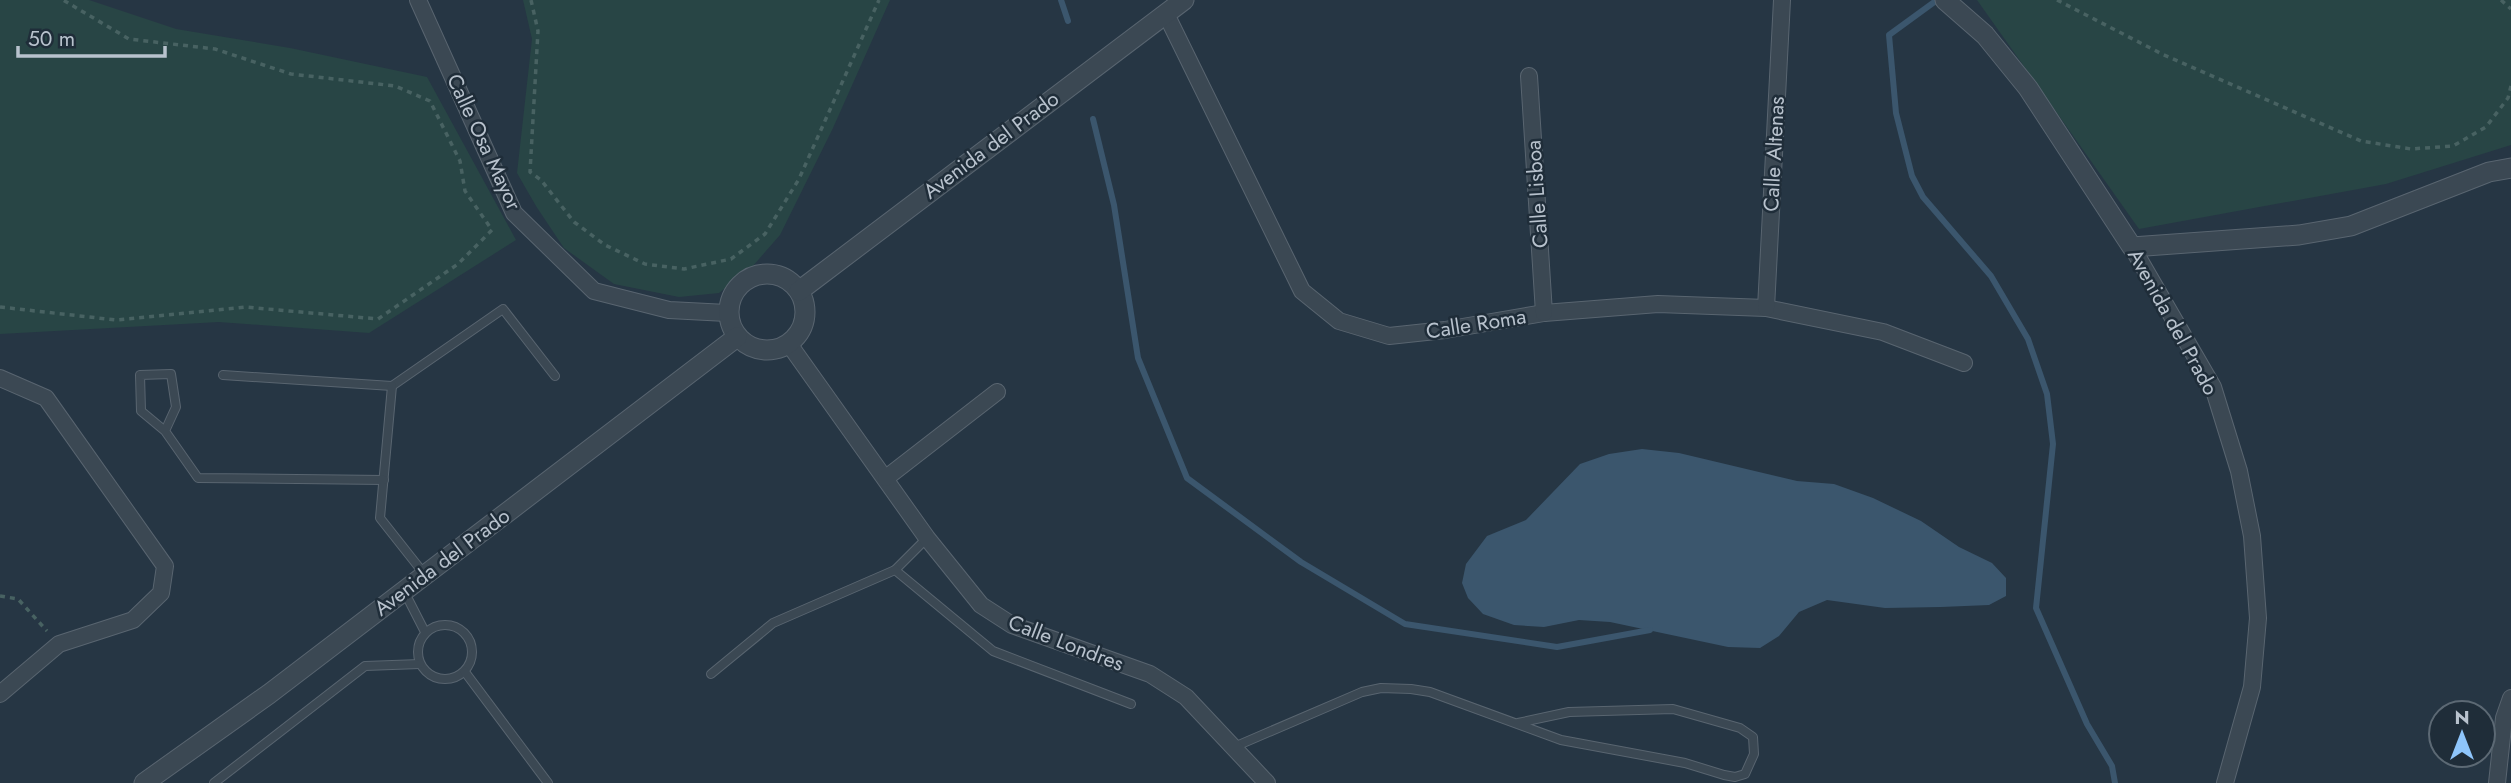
<svg xmlns="http://www.w3.org/2000/svg" width="2511" height="783" font-family="Jost,sans-serif">
	<style>
		.green { fill: #284545 }
		.water { fill: #3b566d }
		.lines { fill: none; stroke-linecap: round; stroke-linejoin: round }
		.stream { stroke: #3b566d; stroke-width: 6 }
		.service-casing { stroke: #596570; stroke-width: 10 }
		.minor-casing { stroke: #596570; stroke-width: 18 }
		.tertiary-casing { stroke: #596570; stroke-width: 21 }
		.path { stroke: #486262; stroke-width: 3.5; stroke-dasharray: 5 5; stroke-linecap: butt }
		.service { stroke: #3b4853; stroke-width: 8 }
		.minor { stroke: #3b4853; stroke-width: 16 }
		.tertiary { stroke: #3b4853; stroke-width: 19 }
		.labels { text-anchor: middle; dominant-baseline: central; stroke-width: 5; stroke-linejoin: round; paint-order: stroke }
		.street-label { font-size: 21px; fill: #b8c2cd; stroke: #1f2d39 }
	</style>
	<rect width="100%" height="100%" fill="#263644"/>
	<!-- green -->
	<g class="green">
		<polygon points="0,0 89,0 176,29 290,48 427,77 516,240 369,333 219,322 0,334"/>
		<polygon points="523,0 890,0 833,128 780,235 752,267 719,293 679,297 614,284 564,248 536,206 517,173 532,39"/>
		<polygon points="1977,0 2511,0 2511,145 2386,184 2139,229"/>
	</g>
	<!-- water -->
	<polygon class="water" points="1642,449 1679,453 1797,481 1834,484 1873,498 1921,521 1959,547 1992,563 2006,578 2006,596 1989,605 1941,607 1885,608 1827,600 1799,612 1779,636 1760,648 1728,647 1610,622 1579,620 1544,627 1514,625 1483,614 1468,598 1462,583 1466,564 1487,536 1526,520 1580,464 1609,454"/>
	<g class="lines">
		<!-- stream -->
		<g class="stream">
			<polyline points="1061,0 1068,21"/>
			<polyline points="1937,0 1889,35 1896,113 1912,176 1923,197 1991,276 2028,339 2047,394 2053,444 2036,608 2087,724 2112,766 2115,783"/>
			<polyline points="1093,119 1114,205 1138,358 1187,478 1301,562 1405,624 1557,647 1650,630"/>
		</g>
		<defs>
			<g id="service">
				<polyline points="223,375 392,386 503,309 555,376"/>
				<polyline points="392,386 380,518 425,575"/>
				<polyline points="165,431 141,411 140,375 171,374 176,407 165,431 198,478 384,480"/>
				<polyline points="895,570 927,538"/>
				<polyline points="404,591 425,632"/>
				<circle cx="445" cy="652" r="27"/>
				<polyline points="465,672 548,783"/>
				<polyline points="711,674 773,623 895,570 993,651 1131,704"/>
				<polyline points="1234,747 1362,692 1381,688 1411,689 1430,692 1561,740 1685,763 1724,775 1735,777 1745,774 1754,754 1753,737 1740,728 1673,709 1569,712 1518,723"/>
				<polyline points="214,783 365,666 420,664"/>
			</g>
			<g id="minor">
				<polyline points="418,0 514,213 594,291 669,310 727,313"/>
				<polyline points="1166,14 1302,291 1339,321 1389,336 1445,330 1544,313 1658,304 1766,308 1883,332 1964,363"/>
				<polyline points="1529,76 1544,313"/>
				<polyline points="2132,247 2213,387 2239,471 2252,536 2258,618 2252,687 2225,783"/>
				<polyline points="1766,308 1782,0"/>
				<polyline points="789,344 927,538 981,605 1012,625 1150,674 1186,697 1267,783"/>
				<polyline points="0,378 46,398 165,566 161,593 133,620 59,644 0,694"/>
				<polyline points="886,478 997,392"/>
				<polyline points="2497,783 2504,718 2511,698"/>
			</g>
			<g id="tertiary">
				<polyline points="1945,0 1985,35 2028,88 2132,247 2299,235 2351,226 2489,172 2511,168"/>
				<circle cx="767" cy="312" r="38"/>
				<polyline points="799,291 1184,0"/>
				<polyline points="144,783 269,694 737,337"/>
			</g>
		</defs>
		<!-- service casing -->
		<use href="#service" class="service-casing"/>
		<!-- minor casing -->
		<use href="#minor" class="minor-casing"/>
		<!-- tertiary casing -->
		<use href="#tertiary" class="tertiary-casing"/>
		<!-- path -->
		<g class="path">
			<polyline points="531,0 538,31 530,172 541,180 574,222 605,245 645,264 684,269 731,259 765,234 799,179 879,0"/>
			<polyline points="2057,0 2162,54 2361,141 2411,149 2453,146 2486,127 2508,98 2511,86"/>
			<polyline points="2501,0 2511,9"/>
			<polyline points="0,307 116,320 245,307 378,319 458,264 492,230 465,191 460,161 430,101 395,86 291,74 215,49 129,39 63,0"/>
			<polyline points="0,596 18,599 47,631"/>
		</g>
		<!-- service -->
		<use href="#service" class="service"/>
		<!-- minor -->
		<use href="#minor" class="minor"/>
		<!-- tertiary -->
		<use href="#tertiary" class="tertiary"/>
	</g>
	<g class="labels">
		<!-- street labels -->
		<g class="street-label">
			<text transform="translate(484 142) rotate(65)">Calle Osa Mayor</text>
			<text transform="translate(991 145) rotate(-37)">Avenida del Prado</text>
			<text transform="translate(1774 154) rotate(-87)">Calle Altenas</text>
			<text transform="translate(1537 194) rotate(-94)">Calle Lisboa</text>
			<text transform="translate(2173 322) rotate(61)">Avenida del Prado</text>
			<text transform="translate(1476 324) rotate(-9)">Calle Roma</text>
			<text transform="translate(442 562) rotate(-37)">Avenida del Prado</text>
			<text transform="translate(1066 643) rotate(21)">Calle Londres</text>
		</g>
	</g>
	<!-- north arrow -->
	<g transform="translate(2462 734)"><circle r="33" fill="#1f2d39" stroke="#5c6974" stroke-width="2"/>
	<path d="M0-5L12 26L0 18L-12 26Z" fill="#8ec5fb"/>
	<text y="-10" font-size="19" font-weight="bold" text-anchor="middle" fill="#b8c2cd">N</text>
	</g>
	<!-- scale -->
	<path d="M18 46v10h147v-10" fill="none" stroke="#b8c2cd" stroke-width="3.5"/>
	<text x="28" y="46" font-size="21" fill="#b8c2cd" stroke="#1f2d39" stroke-width="5" paint-order="stroke">50 m</text>
</svg>
